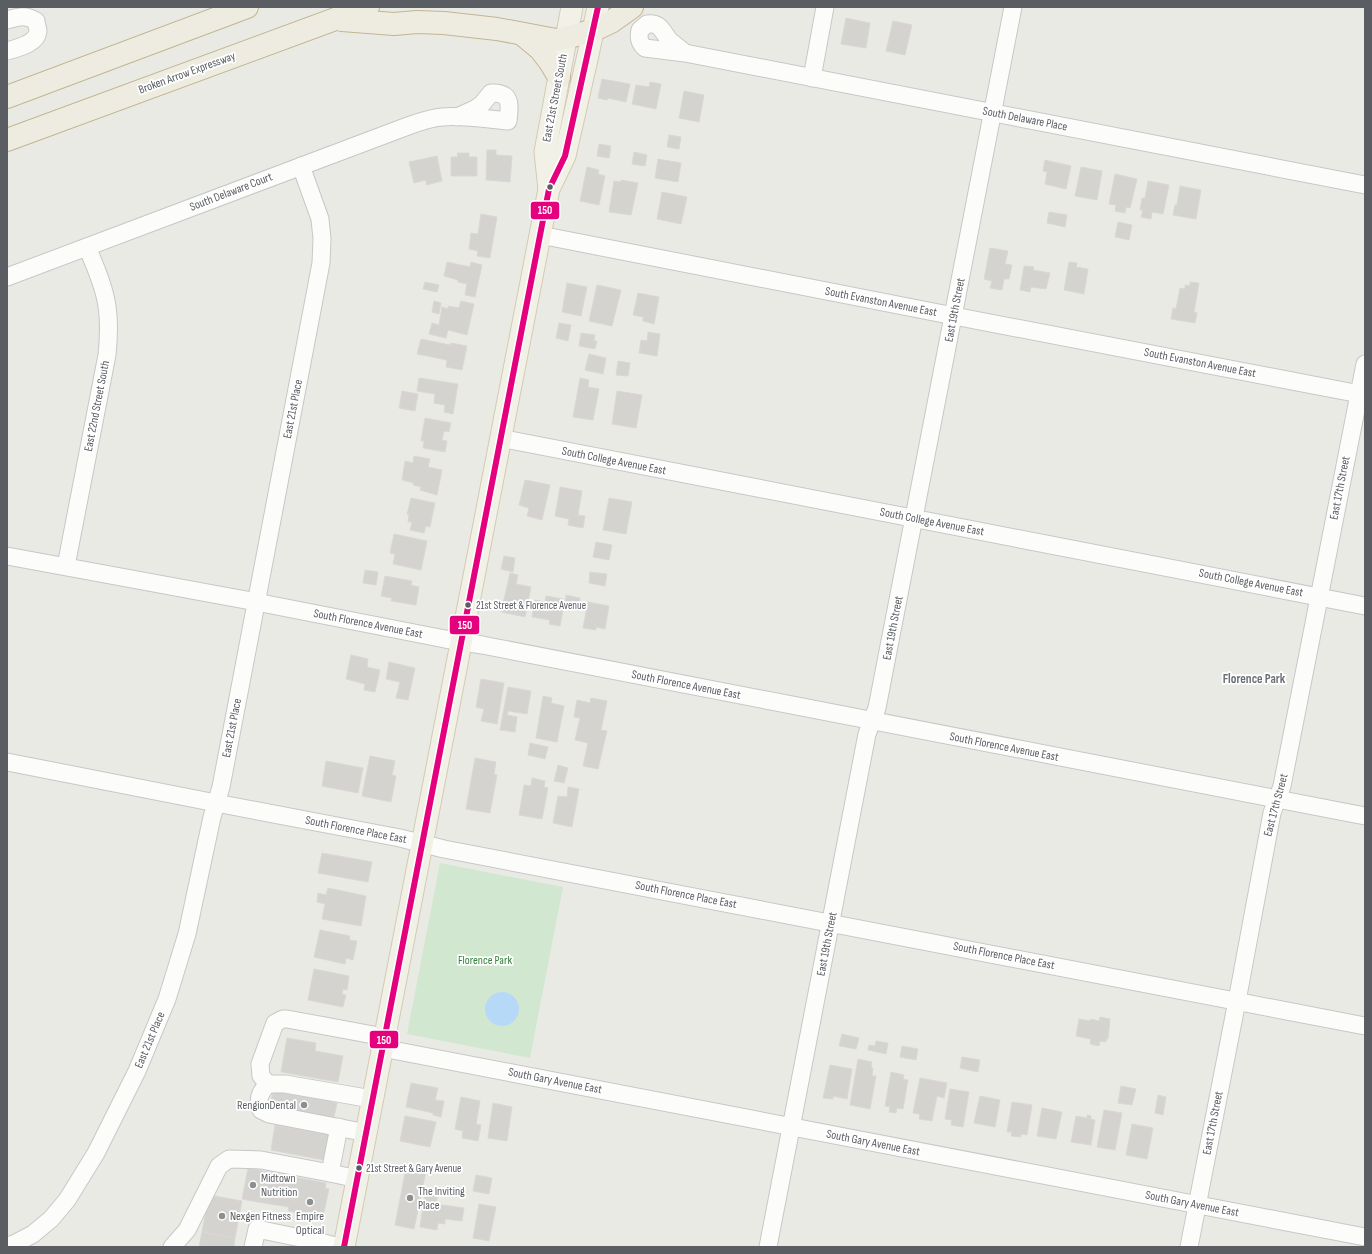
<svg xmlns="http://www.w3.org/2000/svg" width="1372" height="1254" font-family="'Sofia Sans Condensed',sans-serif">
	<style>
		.green { fill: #d2e7d0 }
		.water { fill: #b6d9f7 }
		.building { fill: #d4d3d0; stroke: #dad8d4 }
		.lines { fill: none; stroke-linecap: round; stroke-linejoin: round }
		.minor-casing { stroke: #c7c7c7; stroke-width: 19 }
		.major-casing { stroke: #d2cbb2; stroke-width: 23 }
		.highway-casing { stroke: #c2b592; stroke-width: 24 }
		.minor { stroke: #fcfcfb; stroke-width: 17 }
		.major { stroke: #f2f1e7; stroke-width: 21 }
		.highway { stroke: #eeece0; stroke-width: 22 }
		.bus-1-casing { stroke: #fff; stroke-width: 9 }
		.bus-1 { stroke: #e5007d; stroke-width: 6 }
		.bus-dot { fill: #5a5e63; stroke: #fff; stroke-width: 1.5 }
		.poi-dot { fill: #8c8f90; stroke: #fff; stroke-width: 1.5 }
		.labels { text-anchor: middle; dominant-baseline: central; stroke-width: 3.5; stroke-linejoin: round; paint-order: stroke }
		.bus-label { font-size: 11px; fill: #5a5e63; stroke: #fff; text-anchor: start }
		.street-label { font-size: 12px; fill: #5a5e63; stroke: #fff }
		.park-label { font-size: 12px; fill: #33813a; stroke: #fff }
		.poi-label { font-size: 12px; fill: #5a5e63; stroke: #fff; text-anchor: start }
		.neighbourhood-label { font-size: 13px; font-weight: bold; fill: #6b7075; stroke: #fff }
		.line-badge { stroke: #fff; stroke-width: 1.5 }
		.badge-label { font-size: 11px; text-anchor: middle; font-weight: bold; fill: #fff }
	</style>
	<rect width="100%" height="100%" fill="#eaeae5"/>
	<!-- green -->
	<polygon class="green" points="440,863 563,887 530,1058 407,1034"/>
	<!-- water -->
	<circle class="water" cx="502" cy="1009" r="17"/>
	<!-- building -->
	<g class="building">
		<polygon points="846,18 870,23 866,48 841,44"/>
		<polygon points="893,21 912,25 905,55 886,51"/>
		<polygon points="602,79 630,84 626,102 608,98 607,100 598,98"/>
		<polygon points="650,82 661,84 656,109 632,104 636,85 649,87"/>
		<polygon points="684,91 704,95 699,122 679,118"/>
		<polygon points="669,135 681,137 679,149 667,147"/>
		<polygon points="599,144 611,146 609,158 597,156"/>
		<polygon points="487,150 496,150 496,155 512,156 510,182 486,180"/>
		<polygon points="634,152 647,155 645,166 632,164"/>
		<polygon points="457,153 469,153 469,157 477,157 477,176 451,176 451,157 458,157"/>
		<polygon points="437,156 442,181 426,185 426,180 414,183 409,162"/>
		<polygon points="658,159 681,163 678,182 655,178"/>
		<polygon points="1045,160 1071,166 1066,189 1045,184 1047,172 1043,171"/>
		<polygon points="587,167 599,170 598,174 605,176 599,205 580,201"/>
		<polygon points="1081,167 1102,171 1097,200 1075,196"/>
		<polygon points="1115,174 1137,179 1130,208 1126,207 1125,213 1115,211 1116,205 1109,204"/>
		<polygon points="621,180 638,183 631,215 609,212 614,181 621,182"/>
		<polygon points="1148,181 1169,185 1163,214 1152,212 1151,219 1141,217 1143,210 1140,210 1142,198 1145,198"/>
		<polygon points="1180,186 1201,190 1196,219 1173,215 1175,205 1177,205"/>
		<polygon points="662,192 687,197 681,224 657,219"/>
		<polygon points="1049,212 1067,215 1065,227 1047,223"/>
		<polygon points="481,214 497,217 490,258 477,256 478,251 469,249 471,233 478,234"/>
		<polygon points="1118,222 1132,225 1129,240 1115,237"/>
		<polygon points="990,248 1008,251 1005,264 1012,265 1009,279 1004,279 1002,290 990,288 992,281 984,279"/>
		<polygon points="447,262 470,267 471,262 482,265 475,297 465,295 467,284 458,282 458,280 444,276"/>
		<polygon points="1069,262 1077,263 1076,267 1088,269 1084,294 1064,290"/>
		<polygon points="1024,266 1034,267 1033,270 1050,273 1046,289 1031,287 1030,292 1020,290"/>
		<polygon points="425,282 439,285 437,292 423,289"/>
		<polygon points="1190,282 1199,283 1194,312 1197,313 1195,323 1171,319 1173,308 1176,309 1180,288 1185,289 1185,285 1190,286"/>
		<polygon points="567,283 587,287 581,316 562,312"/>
		<polygon points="597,285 621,290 612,326 589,321"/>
		<polygon points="638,293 659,297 654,324 643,321 643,317 633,315"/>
		<polygon points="434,301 441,303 439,314 432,312"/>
		<polygon points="461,301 474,304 467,335 448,330 446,338 429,334 432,323 439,325 442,307 448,309 448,306 459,308"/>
		<polygon points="559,323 571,325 568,341 556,338"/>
		<polygon points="648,332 660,334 657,356 639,353 641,340 647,341"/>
		<polygon points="581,333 595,335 594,341 597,341 595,349 579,346"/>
		<polygon points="421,339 450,345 451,343 467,346 462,370 446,367 447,360 417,354"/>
		<polygon points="589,354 606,358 603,374 585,370"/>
		<polygon points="618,361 630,363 628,376 616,375"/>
		<polygon points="419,378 458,384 453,414 444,412 445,405 434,403 435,394 417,391"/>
		<polygon points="580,378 589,380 588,387 599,389 593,420 573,417"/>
		<polygon points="402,391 418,394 415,411 399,408"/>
		<polygon points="617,391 642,395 636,428 612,424"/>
		<polygon points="425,418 451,423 449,432 444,431 442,440 447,441 445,452 423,448 424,441 421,441"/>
		<polygon points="414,456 430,459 428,467 442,470 437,495 420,490 421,487 413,485 414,483 402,480 405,461 413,463"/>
		<polygon points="525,480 550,485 542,520 527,516 529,508 519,505"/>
		<polygon points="560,487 582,491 578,515 585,516 583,528 568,525 569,519 555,516"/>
		<polygon points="411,498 435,503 430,527 426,526 424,533 410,530 412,522 408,522 409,515 407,514"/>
		<polygon points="609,498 632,502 626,534 603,530"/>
		<polygon points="394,534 427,541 421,570 393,564 395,554 390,553"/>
		<polygon points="596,542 612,545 609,560 593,557"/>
		<polygon points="504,556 515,558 513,572 501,569"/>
		<polygon points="365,570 378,572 376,585 363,583"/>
		<polygon points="590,572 607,574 605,586 589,583"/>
		<polygon points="510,573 518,575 516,584 531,587 525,617 501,612"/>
		<polygon points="385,576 412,581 411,585 419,587 416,605 391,601 392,598 381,596"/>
		<polygon points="566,595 580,598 578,611 564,608"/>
		<polygon points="546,596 563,599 560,609 563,610 560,626 549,624 550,620 532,617 535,600 545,602"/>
		<polygon points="588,602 609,606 605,629 596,627 596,630 583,628"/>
		<polygon points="351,655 368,659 367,667 380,670 375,692 364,690 365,684 346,679"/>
		<polygon points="389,662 415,668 408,700 396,698 400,682 386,679"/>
		<polygon points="481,679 504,683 497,724 481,721 484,709 476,707"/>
		<polygon points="508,687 531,691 527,714 508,711 507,715 517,717 515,732 500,730"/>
		<polygon points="543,696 552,698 551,703 564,706 557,742 536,738"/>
		<polygon points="591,698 607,701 601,730 607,731 598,769 583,766 588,743 575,740 580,718 574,717 577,700 590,703"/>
		<polygon points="530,743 548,747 545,759 528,755"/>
		<polygon points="370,756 395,761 392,775 396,776 391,802 362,796"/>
		<polygon points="475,758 496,762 494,774 497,775 490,813 466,809"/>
		<polygon points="326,761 363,768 358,793 322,786"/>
		<polygon points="558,765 568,768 564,783 554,781"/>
		<polygon points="532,778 545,781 544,787 548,788 542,819 519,815 524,785 531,786"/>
		<polygon points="568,787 579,789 572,827 553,823 558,796 567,797"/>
		<polygon points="322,853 372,862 368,882 318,873"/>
		<polygon points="328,888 366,896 361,926 322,919 325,904 317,902 318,893 326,895"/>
		<polygon points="320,930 350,936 349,940 357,941 353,960 346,958 345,964 314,957"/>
		<polygon points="314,969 349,976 347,990 343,989 342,994 346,995 343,1007 308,1000"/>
		<polygon points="1100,1017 1110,1019 1108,1039 1106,1039 1106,1042 1100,1041 1099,1046 1090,1044 1091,1039 1076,1036 1079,1019 1090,1021 1091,1019 1099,1021"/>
		<polygon points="842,1034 859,1038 856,1049 839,1046"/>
		<polygon points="287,1038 316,1043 315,1051 343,1056 338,1082 281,1072"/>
		<polygon points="876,1041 888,1043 886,1054 868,1050 869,1045 875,1046"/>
		<polygon points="902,1046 918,1049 916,1060 900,1057"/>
		<polygon points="962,1057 980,1060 978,1072 960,1068"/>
		<polygon points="858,1059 872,1062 871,1068 873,1068 872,1076 876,1076 870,1109 850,1105"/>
		<polygon points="830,1065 852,1069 847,1099 833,1096 833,1099 823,1098"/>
		<polygon points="891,1072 904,1075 903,1079 908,1080 903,1109 897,1108 896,1113 889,1112 890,1107 885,1106"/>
		<polygon points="920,1078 947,1083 944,1098 937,1096 932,1121 919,1119 920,1114 913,1113"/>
		<polygon points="411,1083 438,1088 435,1100 444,1101 441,1117 433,1115 433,1113 406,1107"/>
		<polygon points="1121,1086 1136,1089 1132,1105 1118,1103"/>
		<polygon points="950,1089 969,1092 963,1127 951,1125 952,1120 945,1119"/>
		<polygon points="279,1090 332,1100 331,1102 337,1103 334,1117 329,1116 328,1118 270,1106 273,1092 278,1093"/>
		<polygon points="1158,1095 1166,1097 1163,1115 1155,1113"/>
		<polygon points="980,1096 1000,1100 995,1127 974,1123"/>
		<polygon points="461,1097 480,1101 476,1124 481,1125 478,1141 462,1138 463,1131 455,1129"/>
		<polygon points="1012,1102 1032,1105 1027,1135 1021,1134 1021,1137 1011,1136 1012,1132 1007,1132"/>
		<polygon points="493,1103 512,1107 507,1141 488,1138"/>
		<polygon points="1042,1108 1062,1112 1056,1139 1037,1136"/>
		<polygon points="1104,1110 1122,1113 1115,1150 1097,1147"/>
		<polygon points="1087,1115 1091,1116 1091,1119 1095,1120 1091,1145 1071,1142 1076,1116 1087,1118"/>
		<polygon points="405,1116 436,1122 430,1147 400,1141"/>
		<polygon points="1132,1124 1153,1128 1147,1159 1126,1155"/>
		<polygon points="275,1125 334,1136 329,1161 271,1150"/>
		<polygon points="248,1168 263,1171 258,1202 242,1199"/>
		<polygon points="406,1168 426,1171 414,1229 395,1225"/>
		<polygon points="263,1171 326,1183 325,1188 329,1189 323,1217 288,1211 289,1207 258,1202"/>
		<polygon points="476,1175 492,1178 489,1194 473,1191"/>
		<polygon points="425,1192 438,1194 436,1204 464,1208 462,1221 445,1219 445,1224 438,1223 437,1230 420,1227"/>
		<polygon points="209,1195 242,1201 235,1238 202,1232"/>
		<polygon points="479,1204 496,1207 489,1241 473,1238"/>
		<polygon points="202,1232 235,1238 234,1247 199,1247"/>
	</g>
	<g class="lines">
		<defs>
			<g id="minor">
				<path d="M7 20C18 17 25 14 36 21 36 24 38 28 38 31 37 44 17 48 7 51"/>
				<path d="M685 53C680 49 675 45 670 41 662 32 661 22 647 24L640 30C638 38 639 43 645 48L685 53 1365 185"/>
				<polyline points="812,78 825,7"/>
				<polyline points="540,235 954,316 1365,395"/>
				<path d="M7 277 408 126C419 122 430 118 442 117 463 115 486 119 508 121 510 105 512 92 491 93L482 104 475 109 457 117"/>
				<polyline points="500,438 1365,606"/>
				<polyline points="7,556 256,602 445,639 482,645 1365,816"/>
				<path d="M66 566 107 355C109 336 110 316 105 296 101 279 94 263 87 247"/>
				<polyline points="7,762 216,803 400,838 444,849 1365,1026"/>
				<polyline points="382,1048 1365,1237"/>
				<polyline points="268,1084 261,1076 260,1064 275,1023 283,1019 287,1019 384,1037"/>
				<polyline points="339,1127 330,1173 358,1179"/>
				<path d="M367 1133 269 1114 261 1110C257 1099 260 1092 268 1084H285L372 1099"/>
				<polyline points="7,1246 14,1244 33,1234 51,1219 67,1200 96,1153 137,1071 167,999 187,934 212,817 221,787 321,263 322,239 320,219 301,166"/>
				<polyline points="172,1247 187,1230 219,1166 229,1159 261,1160 330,1173"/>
				<polyline points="253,1247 257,1229 320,1242 339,1247"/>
				<polyline points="768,1247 867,734 877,708 1013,7"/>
				<polyline points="1189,1247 1237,1001 1272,813 1282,786 1365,364"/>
			</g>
			<g id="major">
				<polyline points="549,189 545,152 572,7"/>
				<polyline points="344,1247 549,189 565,156 588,55 598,7"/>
			</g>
			<g id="highway">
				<polyline points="342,20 394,24 417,22 444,23 497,29 556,40 566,38 594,30 611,22 632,7"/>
				<polyline points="523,35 540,49 550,62 559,77"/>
				<polyline points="7,97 247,7"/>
				<polyline points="7,140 368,7"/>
			</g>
		</defs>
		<!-- minor casing -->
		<use href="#minor" class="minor-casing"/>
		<!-- major casing -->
		<use href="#major" class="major-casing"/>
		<!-- highway casing -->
		<use href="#highway" class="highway-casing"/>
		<!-- minor -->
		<use href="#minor" class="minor"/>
		<!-- major -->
		<use href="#major" class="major"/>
		<!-- highway -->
		<use href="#highway" class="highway"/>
		<defs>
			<polyline id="bus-1" points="344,1247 549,189 565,156 598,7"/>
		</defs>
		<!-- bus-1 casing -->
		<use href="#bus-1" class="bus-1-casing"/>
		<!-- bus-1 -->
		<use href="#bus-1" class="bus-1"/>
	</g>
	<!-- markers -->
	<g class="bus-dot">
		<circle cx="550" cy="187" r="3.5"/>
		<circle cx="468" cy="605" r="3.5"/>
		<circle cx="359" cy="1168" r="3.5"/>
	</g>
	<g class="poi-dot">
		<circle cx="304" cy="1105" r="4"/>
		<circle cx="253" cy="1185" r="4"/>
		<circle cx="410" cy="1198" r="4"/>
		<circle cx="310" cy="1202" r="4"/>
		<circle cx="222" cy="1216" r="4"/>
	</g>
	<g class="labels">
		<!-- bus labels -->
		<g class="bus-label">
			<text x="476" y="605">21st Street &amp; Florence Avenue</text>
			<text x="366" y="1168">21st Street &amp; Gary Avenue</text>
		</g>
		<!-- street labels -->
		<g class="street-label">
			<text transform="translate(187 73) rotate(-20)">Broken Arrow Expressway</text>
			<text transform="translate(555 98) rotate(-79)">East 21st Street South</text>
			<text transform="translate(1025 119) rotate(11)">South Delaware Place</text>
			<text transform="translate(231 192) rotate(-21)">South Delaware Court</text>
			<text transform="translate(881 302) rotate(11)">South Evanston Avenue East</text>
			<text transform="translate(955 310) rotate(-79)">East 19th Street</text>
			<text transform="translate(1200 363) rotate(11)">South Evanston Avenue East</text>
			<text transform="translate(97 406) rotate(-79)">East 22nd Street South</text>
			<text transform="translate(293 409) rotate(-79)">East 21st Place</text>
			<text transform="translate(614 461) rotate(11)">South College Avenue East</text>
			<text transform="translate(1340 488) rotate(-79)">East 17th Street</text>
			<text transform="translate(932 522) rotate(11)">South College Avenue East</text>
			<text transform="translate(1251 583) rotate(11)">South College Avenue East</text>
			<text transform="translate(368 624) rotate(11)">South Florence Avenue East</text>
			<text transform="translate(893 628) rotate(-79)">East 19th Street</text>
			<text transform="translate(686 685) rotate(11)">South Florence Avenue East</text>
			<text transform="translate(232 728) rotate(-79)">East 21st Place</text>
			<text transform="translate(1004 747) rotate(11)">South Florence Avenue East</text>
			<text transform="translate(1276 805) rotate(-75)">East 17th Street</text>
			<text transform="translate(356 830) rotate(11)">South Florence Place East</text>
			<text transform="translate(686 895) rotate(11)">South Florence Place East</text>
			<text transform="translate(827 944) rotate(-79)">East 19th Street</text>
			<text transform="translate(1004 956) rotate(11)">South Florence Place East</text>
			<text transform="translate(150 1040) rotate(-67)">East 21st Place</text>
			<text transform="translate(555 1081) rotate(11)">South Gary Avenue East</text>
			<text transform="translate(1213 1123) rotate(-79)">East 17th Street</text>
			<text transform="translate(873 1143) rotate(11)">South Gary Avenue East</text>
			<text transform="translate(1192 1204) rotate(11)">South Gary Avenue East</text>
		</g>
		<!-- park labels -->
		<g class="park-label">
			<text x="485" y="960">Florence Park</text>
		</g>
		<!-- poi labels -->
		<g class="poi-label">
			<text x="296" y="1105" text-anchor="end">RengionDental</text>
			<text x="261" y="1178">Midtown<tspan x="261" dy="14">Nutrition</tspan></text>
			<text x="418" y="1191">The Inviting<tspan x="418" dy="14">Place</tspan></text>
			<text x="230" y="1216">Nexgen Fitness</text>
			<text x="310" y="1216" text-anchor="middle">Empire<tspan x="310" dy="14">Optical</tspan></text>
		</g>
		<!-- neighbourhood labels -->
		<g class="neighbourhood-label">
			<text x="1254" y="679">Florence Park</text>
		</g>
	</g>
	<g class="line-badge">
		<rect x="530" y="201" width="30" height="19" rx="4" fill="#e5007d"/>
		<rect x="449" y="615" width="31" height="20" rx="4" fill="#e5007d"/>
		<rect x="369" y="1030" width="30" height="19" rx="4" fill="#e5007d"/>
	</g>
	<g class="badge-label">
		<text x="545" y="214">150</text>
		<text x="465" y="629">150</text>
		<text x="384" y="1044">150</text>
	</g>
	<!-- border -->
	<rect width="1372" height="1254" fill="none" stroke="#5a5e63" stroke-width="16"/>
</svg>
